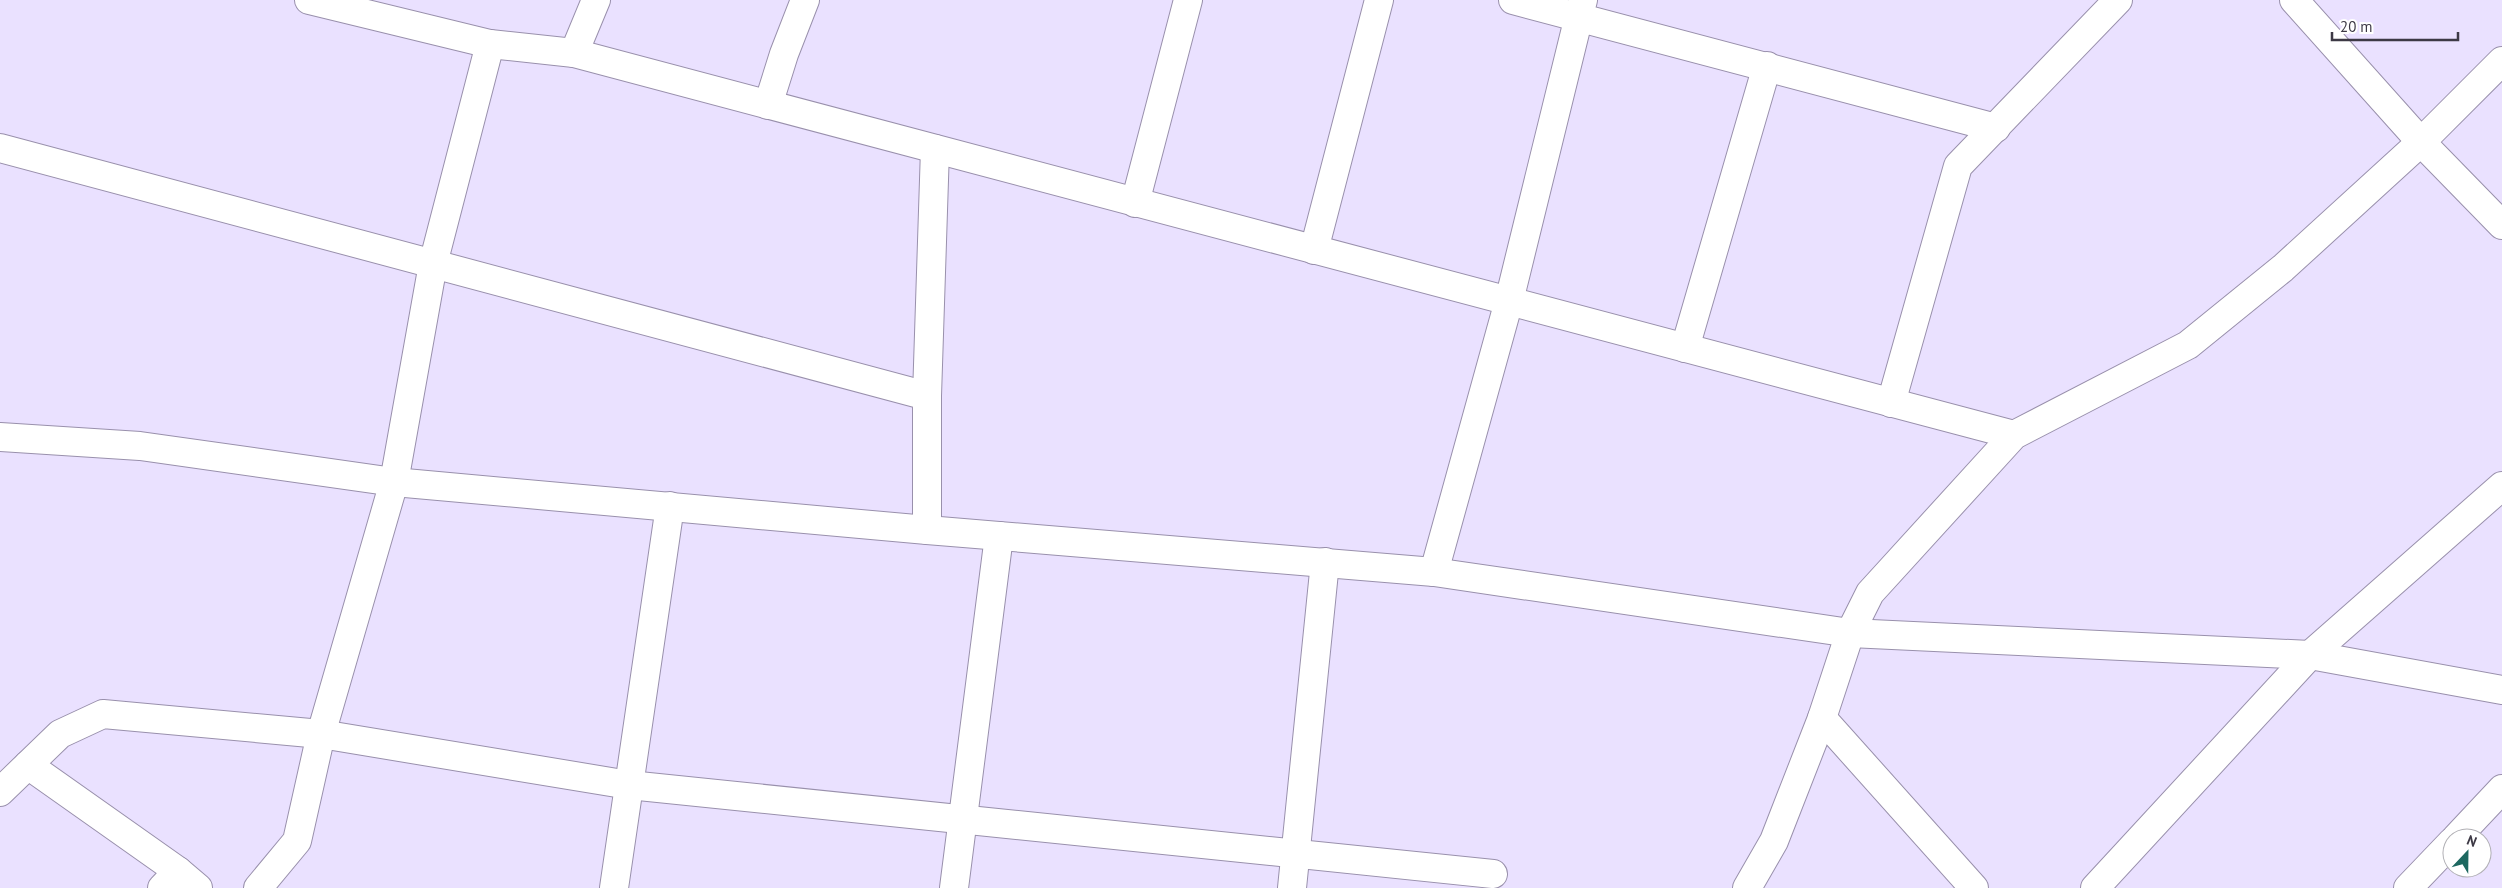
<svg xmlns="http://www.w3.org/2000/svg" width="2502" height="888" font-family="'PT Sans',sans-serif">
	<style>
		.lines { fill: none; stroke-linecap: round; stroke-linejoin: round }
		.minor-casing { stroke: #9990ac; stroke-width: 30 }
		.minor { stroke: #fff; stroke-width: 28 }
	</style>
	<rect width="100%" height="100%" fill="#eae1ff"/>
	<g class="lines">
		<defs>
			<g id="minor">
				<polyline points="309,0 490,44 574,53 2014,435"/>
				<polyline points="1513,0 1996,128"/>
				<polyline points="2294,0 2421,142 2502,225"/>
				<polyline points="574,53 596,0"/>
				<polyline points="768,105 784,54 805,0"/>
				<polyline points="0,148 927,396 927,530"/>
				<polyline points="1135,203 1188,0"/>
				<polyline points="1314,250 1379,0"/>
				<polyline points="1685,348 1767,66"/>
				<polyline points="927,396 935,149"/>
				<polyline points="1891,403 1958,166 2118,0"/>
				<polyline points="0,437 140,446 394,482 927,530 1434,572 1850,633 2310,655 2502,690"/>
				<polyline points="1434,572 1509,301 1583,0"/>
				<polyline points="1822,718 1974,888"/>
				<polyline points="28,765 178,871 198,888"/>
				<polyline points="0,792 60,734 103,714 321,734 629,785 1493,874"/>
				<polyline points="2456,838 2502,789"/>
				<polyline points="162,888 178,871"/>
				<polyline points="258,888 297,841 321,734 394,482 433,264 490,44"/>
				<polyline points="614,888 670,506"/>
				<polyline points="954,888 999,536"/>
				<polyline points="1292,888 1325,562"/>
				<polyline points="1747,888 1774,841 1822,718 1850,633 1870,593 2014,435 2188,345 2283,268 2421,142 2502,61"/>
				<polyline points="2095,888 2310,655 2502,486"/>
				<polyline points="2408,888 2452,842"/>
			</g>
		</defs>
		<!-- minor casing -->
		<use href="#minor" class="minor-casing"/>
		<!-- minor -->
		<use href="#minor" class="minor"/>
	</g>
	<!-- north arrow -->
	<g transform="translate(2467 853) rotate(22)"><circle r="24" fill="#ffffff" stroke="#b1b0b5"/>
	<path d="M0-4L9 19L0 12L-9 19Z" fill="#1d6860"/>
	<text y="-8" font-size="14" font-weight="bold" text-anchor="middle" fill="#3d3945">N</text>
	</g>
	<!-- scale -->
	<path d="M2332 32v8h126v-8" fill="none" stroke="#3d3945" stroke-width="2.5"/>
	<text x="2340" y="32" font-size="15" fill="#3d3945" stroke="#ffffff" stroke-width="4" paint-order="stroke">20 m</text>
</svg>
